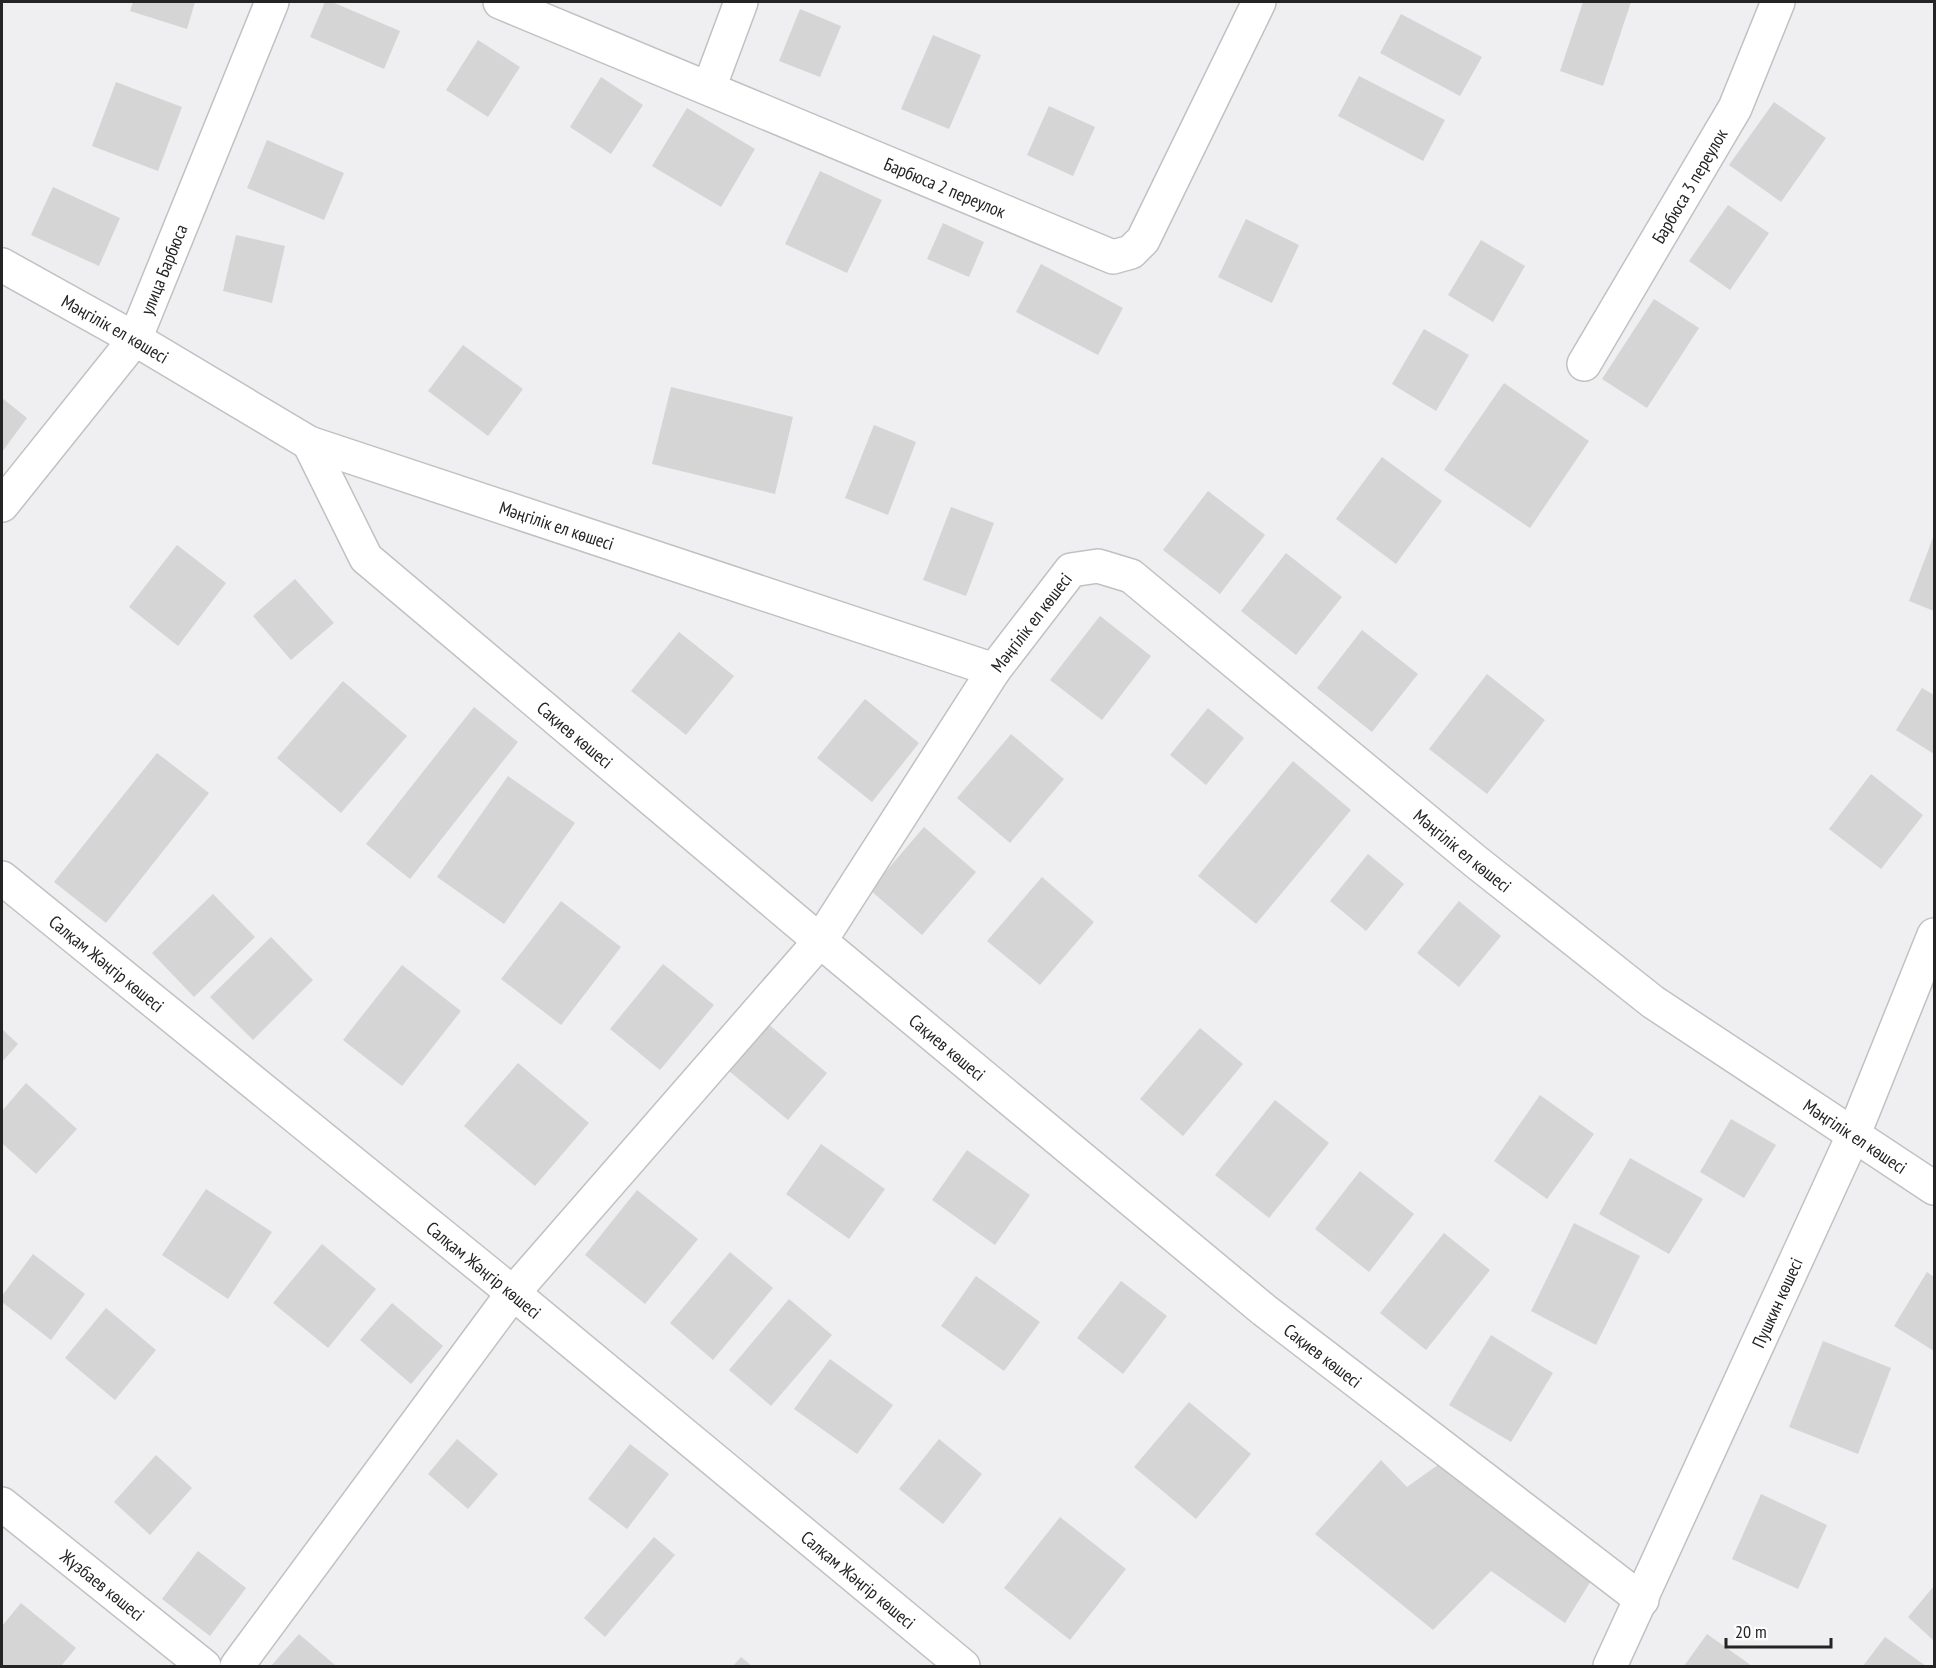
<svg xmlns="http://www.w3.org/2000/svg" width="1936" height="1668" font-family="'PT Sans Narrow',sans-serif">
	<style>
		.building { fill: #d5d5d6 }
		.lines { fill: none; stroke-linecap: round; stroke-linejoin: round }
		.minor-casing { stroke: #c0c1c2; stroke-width: 36 }
		.minor { stroke: #fff; stroke-width: 33 }
		.labels { text-anchor: middle; dominant-baseline: central; stroke-width: 6; stroke-linejoin: round; paint-order: stroke }
		.street-label { font-size: 18px; fill: #242424; stroke: #fdfdfe }
	</style>
	<rect width="100%" height="100%" fill="#efeff1"/>
	<!-- building -->
	<g class="building">
		<polygon points="133,2 195,2 187,29 130,11"/>
		<polygon points="325,2 332,2 400,31 384,69 310,37"/>
		<polygon points="1583,2 1631,2 1603,86 1560,71"/>
		<polygon points="800,9 841,26 820,77 779,61"/>
		<polygon points="1401,14 1482,57 1460,96 1380,53"/>
		<polygon points="933,35 981,55 949,129 901,109"/>
		<polygon points="478,40 520,67 488,117 446,90"/>
		<polygon points="1359,76 1445,120 1423,161 1338,116"/>
		<polygon points="601,77 643,105 611,154 570,127"/>
		<polygon points="116,82 182,107 158,171 92,146"/>
		<polygon points="1774,102 1826,138 1781,202 1729,165"/>
		<polygon points="1049,106 1095,127 1073,176 1027,155"/>
		<polygon points="687,108 755,149 721,207 652,166"/>
		<polygon points="267,140 344,173 324,220 247,188"/>
		<polygon points="820,171 882,200 847,273 785,244"/>
		<polygon points="53,187 120,218 99,266 31,235"/>
		<polygon points="1728,205 1769,233 1730,290 1689,261"/>
		<polygon points="1246,219 1299,245 1272,303 1218,277"/>
		<polygon points="943,223 984,242 969,277 927,259"/>
		<polygon points="236,235 285,246 272,303 223,291"/>
		<polygon points="1481,240 1525,266 1493,322 1448,295"/>
		<polygon points="1041,264 1123,308 1098,355 1016,312"/>
		<polygon points="1654,299 1699,328 1647,408 1602,379"/>
		<polygon points="1424,329 1469,355 1436,411 1392,384"/>
		<polygon points="463,345 523,389 488,436 428,391"/>
		<polygon points="1504,383 1589,441 1530,528 1444,470"/>
		<polygon points="671,387 793,417 775,494 652,464"/>
		<polygon points="2,398 27,418 2,452"/>
		<polygon points="874,425 916,442 888,515 845,498"/>
		<polygon points="1382,457 1442,501 1396,564 1336,519"/>
		<polygon points="1208,491 1265,535 1220,594 1163,550"/>
		<polygon points="951,507 994,523 966,596 923,580"/>
		<polygon points="1934,535 1934,611 1909,601"/>
		<polygon points="177,545 226,583 178,646 129,607"/>
		<polygon points="1286,553 1342,597 1296,655 1241,611"/>
		<polygon points="295,579 334,623 291,660 253,616"/>
		<polygon points="1100,616 1151,656 1102,720 1050,680"/>
		<polygon points="1362,630 1418,674 1372,732 1317,688"/>
		<polygon points="679,632 734,676 686,735 631,691"/>
		<polygon points="1487,674 1545,720 1487,794 1429,749"/>
		<polygon points="343,681 407,736 341,813 277,758"/>
		<polygon points="1922,688 1934,695 1934,754 1896,730"/>
		<polygon points="865,699 919,743 872,802 817,758"/>
		<polygon points="474,707 518,742 410,879 366,844"/>
		<polygon points="1208,708 1244,738 1206,785 1170,755"/>
		<polygon points="1011,734 1064,779 1010,843 957,798"/>
		<polygon points="157,753 209,793 106,923 54,882"/>
		<polygon points="1293,761 1351,810 1256,924 1198,876"/>
		<polygon points="1871,774 1923,815 1881,869 1829,829"/>
		<polygon points="508,776 575,823 504,924 437,877"/>
		<polygon points="924,827 976,872 922,935 870,890"/>
		<polygon points="1368,854 1404,884 1366,931 1330,901"/>
		<polygon points="1042,877 1094,922 1040,985 987,941"/>
		<polygon points="213,894 255,937 194,997 152,953"/>
		<polygon points="561,901 621,947 561,1025 501,979"/>
		<polygon points="1459,901 1501,936 1459,987 1417,953"/>
		<polygon points="271,937 313,980 253,1040 210,997"/>
		<polygon points="663,964 714,1005 660,1070 610,1029"/>
		<polygon points="402,965 461,1011 402,1086 343,1040"/>
		<polygon points="762,1019 827,1073 788,1120 723,1066"/>
		<polygon points="1200,1028 1243,1064 1183,1136 1140,1099"/>
		<polygon points="2,1029 18,1044 2,1062"/>
		<polygon points="518,1063 589,1123 535,1186 464,1126"/>
		<polygon points="26,1083 77,1129 36,1174 2,1143 2,1111"/>
		<polygon points="1540,1095 1594,1134 1547,1199 1494,1161"/>
		<polygon points="1275,1100 1329,1143 1269,1218 1215,1175"/>
		<polygon points="1731,1119 1776,1145 1744,1198 1700,1172"/>
		<polygon points="821,1144 885,1189 849,1239 786,1194"/>
		<polygon points="967,1150 1030,1195 995,1245 932,1200"/>
		<polygon points="1630,1158 1703,1199 1669,1254 1599,1214"/>
		<polygon points="1360,1171 1414,1214 1369,1272 1315,1229"/>
		<polygon points="206,1189 272,1232 228,1299 162,1255"/>
		<polygon points="637,1190 698,1239 645,1304 585,1255"/>
		<polygon points="1574,1223 1640,1256 1596,1345 1531,1311"/>
		<polygon points="1444,1233 1490,1270 1426,1350 1380,1313"/>
		<polygon points="322,1244 376,1289 328,1348 273,1303"/>
		<polygon points="730,1252 773,1288 713,1360 670,1323"/>
		<polygon points="33,1254 85,1294 51,1340 2,1302 2,1296"/>
		<polygon points="1927,1272 1934,1277 1934,1351 1894,1326"/>
		<polygon points="976,1276 1040,1322 1004,1371 941,1326"/>
		<polygon points="1121,1281 1167,1316 1123,1374 1077,1338"/>
		<polygon points="789,1299 832,1335 771,1406 729,1370"/>
		<polygon points="392,1303 443,1346 411,1384 360,1340"/>
		<polygon points="106,1308 156,1350 115,1400 65,1358"/>
		<polygon points="1491,1335 1553,1373 1511,1442 1449,1405"/>
		<polygon points="1823,1341 1891,1368 1858,1454 1789,1427"/>
		<polygon points="830,1359 893,1405 857,1454 794,1409"/>
		<polygon points="1189,1402 1251,1454 1196,1519 1134,1467"/>
		<polygon points="457,1439 498,1474 468,1509 428,1474"/>
		<polygon points="939,1439 982,1474 943,1524 899,1489"/>
		<polygon points="630,1444 669,1474 627,1529 588,1499"/>
		<polygon points="156,1455 192,1488 150,1535 114,1502"/>
		<polygon points="1381,1460 1407,1487 1442,1462 1594,1576 1565,1623 1491,1571 1433,1630 1315,1534"/>
		<polygon points="1761,1494 1827,1525 1798,1589 1732,1559"/>
		<polygon points="1060,1517 1126,1569 1070,1640 1004,1588"/>
		<polygon points="654,1537 675,1555 605,1637 584,1618"/>
		<polygon points="198,1551 246,1588 210,1636 162,1599"/>
		<polygon points="1934,1586 1934,1641 1908,1617"/>
		<polygon points="21,1603 76,1648 61,1666 2,1666 2,1626"/>
		<polygon points="299,1634 336,1666 271,1666"/>
		<polygon points="1707,1634 1752,1666 1684,1666"/>
		<polygon points="1885,1637 1926,1666 1863,1666"/>
		<polygon points="741,1657 752,1666 733,1666"/>
	</g>
	<g class="lines">
		<defs>
			<g id="minor">
				<path id="s1" d="M500 2 1113 257 1131 252 1143 240 1259 2"/>
				<polyline points="709,88 741,2"/>
				<path id="s2" d="M2 265 135 339 309 443 994 670 1071 570 1098 566 1131 576 1475 861 1653 1002 1934 1188"/>
				<path id="s3" d="M1584 364 1735 108 1778 2"/>
				<path id="s4" d="M309 443 366 558 820 941 1264 1310 1642 1600"/>
				<path id="s5" d="M2 505 135 339 272 2"/>
				<path id="s6" d="M2 878 513 1293 963 1666"/>
				<path id="s7" d="M2 1504 204 1666"/>
				<polyline points="237,1666 513,1293 820,941 994,670"/>
				<path id="s8" d="M1610 1666 1853 1136 1934 935"/>
			</g>
		</defs>
		<!-- minor casing -->
		<use href="#minor" class="minor-casing"/>
		<!-- minor -->
		<use href="#minor" class="minor"/>
	</g>
	<g class="labels">
		<!-- street labels -->
		<g class="street-label">
			<text stroke="none"><textPath href="#s3" startOffset="207">Барбюса 3 переулок</textPath></text>
			<text stroke="none"><textPath href="#s1" startOffset="482">Барбюса 2 переулок</textPath></text>
			<text stroke="none"><textPath href="#s5" startOffset="288">улица Барбюса</textPath></text>
			<text stroke="none"><textPath href="#s2" startOffset="130">Мәңгілік ел көшесі</textPath></text>
			<text stroke="none"><textPath href="#s2" startOffset="616">Мәңгілік ел көшесі</textPath></text>
			<text stroke="none"><textPath href="#s2" startOffset="1137">Мәңгілік ел көшесі</textPath></text>
			<text stroke="none"><textPath href="#s4" startOffset="402">Сақиев көшесі</textPath></text>
			<text stroke="none"><textPath href="#s2" startOffset="1695">Мәңгілік ел көшесі</textPath></text>
			<text stroke="none"><textPath href="#s6" startOffset="135">Салқам Жәңгір көшесі</textPath></text>
			<text stroke="none"><textPath href="#s4" startOffset="888">Сақиев көшесі</textPath></text>
			<text stroke="none"><textPath href="#s2" startOffset="2181">Мәңгілік ел көшесі</textPath></text>
			<text stroke="none"><textPath href="#s6" startOffset="621">Салқам Жәңгір көшесі</textPath></text>
			<text stroke="none"><textPath href="#s8" startOffset="400">Пушкин көшесі</textPath></text>
			<text stroke="none"><textPath href="#s4" startOffset="1374">Сақиев көшесі</textPath></text>
			<text stroke="none"><textPath href="#s6" startOffset="1107">Салқам Жәңгір көшесі</textPath></text>
			<text stroke="none"><textPath href="#s7" startOffset="129">Жүзбаев көшесі</textPath></text>
		</g>
	</g>
	<!-- border -->
	<rect width="1936" height="1668" fill="none" stroke="#242424" stroke-width="6"/>
	<!-- scale -->
	<path d="M1726 1638v9h105v-9" fill="none" stroke="#242424" stroke-width="3"/>
	<text x="1735" y="1638" font-size="18" fill="#242424" stroke="#fdfdfe" stroke-width="4.5" paint-order="stroke">20 m</text>
</svg>
